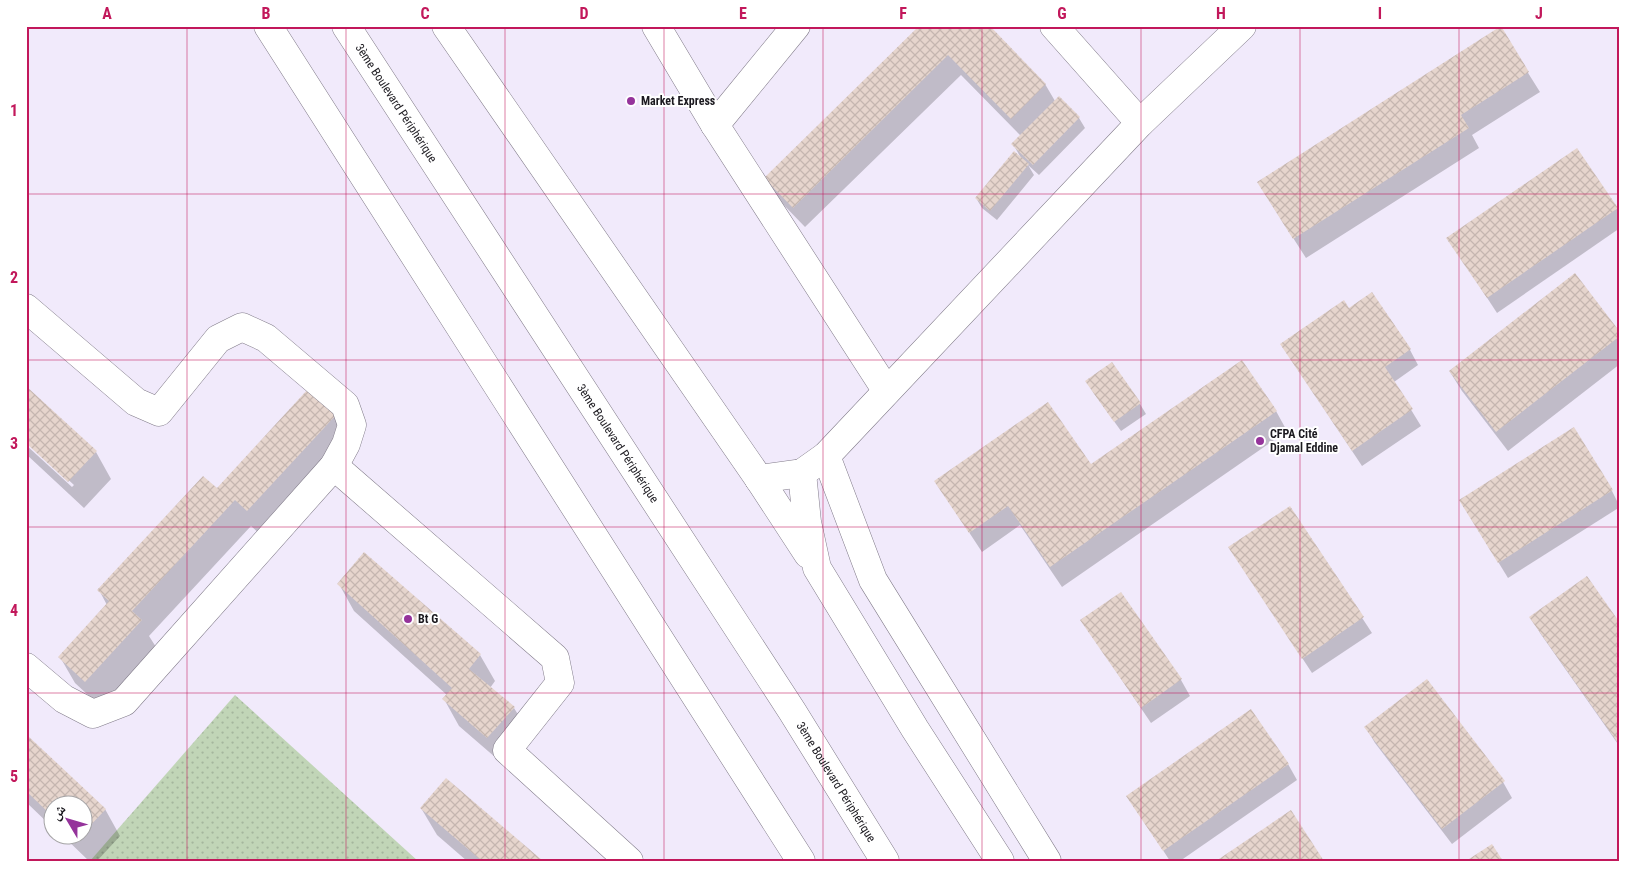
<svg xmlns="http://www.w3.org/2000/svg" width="1646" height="887" font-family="'Roboto Condensed','Noto Naskh Arabic',sans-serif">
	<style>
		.park { fill: url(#park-dots) }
		.shadow { fill: #0003 }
		.building { fill: url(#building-cross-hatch) }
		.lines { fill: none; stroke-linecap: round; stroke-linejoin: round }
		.minor-casing { stroke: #817b89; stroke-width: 29 }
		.tertiary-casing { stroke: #817b89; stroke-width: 29 }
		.trunk-casing { stroke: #817b89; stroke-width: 29 }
		.minor { stroke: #fff; stroke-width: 28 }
		.tertiary { stroke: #fff; stroke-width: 28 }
		.trunk { stroke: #fff; stroke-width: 28 }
		.grid { fill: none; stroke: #c2185b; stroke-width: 1; stroke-opacity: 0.55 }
		.poi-dot { fill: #95339b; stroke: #fff; stroke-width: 2 }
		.labels { text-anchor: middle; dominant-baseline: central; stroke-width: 4; stroke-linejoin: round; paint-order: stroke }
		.poi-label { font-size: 12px; font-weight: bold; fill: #1b191f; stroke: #fff; text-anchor: start }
		.street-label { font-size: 12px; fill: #1b191f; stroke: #fff }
		.neatline { fill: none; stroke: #c2185b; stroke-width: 2 }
		.grid-label { font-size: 16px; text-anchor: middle; font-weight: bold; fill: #c2185b }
	</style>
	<defs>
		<pattern id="park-dots" width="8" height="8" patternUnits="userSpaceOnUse" patternTransform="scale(1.25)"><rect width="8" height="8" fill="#c1d5b7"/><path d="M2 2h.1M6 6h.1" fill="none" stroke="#a5b69d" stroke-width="1.8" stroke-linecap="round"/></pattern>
		<pattern id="building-cross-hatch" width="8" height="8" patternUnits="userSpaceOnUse" patternTransform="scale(1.25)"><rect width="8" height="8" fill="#e6d5cd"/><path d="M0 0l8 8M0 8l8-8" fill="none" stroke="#c5b6b0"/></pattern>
	</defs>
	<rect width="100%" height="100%" fill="#f1eafb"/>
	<!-- park -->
	<polygon class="park" points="235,695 418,861 90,861"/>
	<!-- shadow -->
	<g class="shadow">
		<polygon points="920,26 1045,84 1055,101 1079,118 1085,128 1039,175 1028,165 1034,175 997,220 982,208 976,198 1021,158 1013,144 1021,136 961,75 805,227 777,198 765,178"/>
		<polygon points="1500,28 1540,92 1472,135 1479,148 1306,258 1270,202"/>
		<polygon points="1617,209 1620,214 1620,228 1497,313 1448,238"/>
		<polygon points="1349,310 1410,350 1418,365 1394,382 1421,426 1362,466 1281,344"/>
		<polygon points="1620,334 1620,364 1508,451 1462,391 1450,372"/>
		<polygon points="1093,392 1140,404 1146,414 1121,431"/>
		<polygon points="1276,411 1287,431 1062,587 1020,525 982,552 936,482 1090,465"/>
		<polygon points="335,416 350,443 263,537 251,526 149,636 156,647 101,707 75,683 60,657 107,605 99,590 217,490"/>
		<polygon points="1573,429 1612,491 1620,507 1508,578 1470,516"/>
		<polygon points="26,441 96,452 111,479 84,508 26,454 26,445 72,487 74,485"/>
		<polygon points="1290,508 1372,633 1312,673 1230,548"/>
		<polygon points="339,584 480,655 495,681 490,688 514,708 530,734 503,764 459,726 444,699 447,695 354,611"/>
		<polygon points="1531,617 1620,625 1620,747 1540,633"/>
		<polygon points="1082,621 1181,680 1190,696 1151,723"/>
		<polygon points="1366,728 1503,782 1512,798 1452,844 1375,743"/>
		<polygon points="26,736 105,809 120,836 97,861 89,861 61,834 82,834 82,804 52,804 52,827 26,802"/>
		<polygon points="1288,764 1297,780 1180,861 1170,861 1128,797"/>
		<polygon points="421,808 541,861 467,861 437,835"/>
	</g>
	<!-- building -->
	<g class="building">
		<polygon points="919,26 990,26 1046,84 1011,119 948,55 793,208 764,178"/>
		<polygon points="1501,26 1529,72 1461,115 1469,128 1293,239 1257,182"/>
		<polygon points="1059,96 1080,117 1033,165 1011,144"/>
		<polygon points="1577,148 1618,208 1487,298 1446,238"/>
		<polygon points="1014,151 1029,164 990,211 975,198"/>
		<polygon points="1575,273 1620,332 1620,336 1496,432 1449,371"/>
		<polygon points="1372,292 1411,349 1385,367 1413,409 1352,451 1280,344 1344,300 1349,308"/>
		<polygon points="1242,360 1277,411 1050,567 1008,506 969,533 934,481 1048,402 1091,464"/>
		<polygon points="1112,362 1141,403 1114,422 1085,381"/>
		<polygon points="26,386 97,451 68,482 26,443"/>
		<polygon points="308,389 336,415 247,511 235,500 132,611 142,620 85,682 58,657 109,601 97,590 203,476 217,488"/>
		<polygon points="1574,427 1613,490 1498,563 1459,500"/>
		<polygon points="1290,506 1364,617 1302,659 1228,547"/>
		<polygon points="364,552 481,654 469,669 515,707 487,738 442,699 452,688 337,584"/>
		<polygon points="1587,576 1620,623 1618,743 1529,617"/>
		<polygon points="1121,592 1182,679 1141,708 1080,620"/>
		<polygon points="1427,679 1505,781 1442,829 1364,727"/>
		<polygon points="1251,709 1289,764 1163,851 1126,796"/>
		<polygon points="26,734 106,809 82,834 82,804 52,804 52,816 26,791"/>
		<polygon points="446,778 543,861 482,861 420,808"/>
		<polygon points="1291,810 1324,861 1216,861"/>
		<polygon points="1492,844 1503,861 1466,861"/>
	</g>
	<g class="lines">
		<defs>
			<g id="minor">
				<polyline points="446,26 759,479"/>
				<polyline points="656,26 715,125 886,390"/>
				<polyline points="1054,26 1140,123"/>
				<polyline points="715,125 796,26"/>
				<polyline points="26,308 136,402 159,412 218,339 242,327 266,338 345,405 352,425 346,444 334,466 124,702 93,714 64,699 26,667"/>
				<polyline points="826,456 873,580 1047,861"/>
				<polyline points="334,466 555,658 560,683 507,750 629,861"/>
			</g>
			<polyline id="tertiary" points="759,479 802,473 826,456 1140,123 1242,26"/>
			<g id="trunk">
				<polyline points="268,26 801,861"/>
				<path id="s1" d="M346 26 792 711 885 861"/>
				<polyline points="802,473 807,522 817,568 915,729 1000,861"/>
				<polyline points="759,479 808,554"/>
			</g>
		</defs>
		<!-- minor casing -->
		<use href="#minor" class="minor-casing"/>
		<!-- tertiary casing -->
		<use href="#tertiary" class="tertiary-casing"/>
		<!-- trunk casing -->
		<use href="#trunk" class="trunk-casing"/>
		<!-- minor -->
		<use href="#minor" class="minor"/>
		<!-- tertiary -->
		<use href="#tertiary" class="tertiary"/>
		<!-- trunk -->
		<use href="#trunk" class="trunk"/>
	</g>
	<!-- grid -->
	<path class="grid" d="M187 26V861M346 26V861M505 26V861M664 26V861M823 26V861M982 26V861M1141 26V861M1300 26V861M1459 26V861M26 194H1620M26 360H1620M26 527H1620M26 693H1620"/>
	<!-- markers -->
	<g class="poi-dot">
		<circle cx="631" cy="101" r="5"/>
		<circle cx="1260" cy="441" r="5"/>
		<circle cx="408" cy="619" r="5"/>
	</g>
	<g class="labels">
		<!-- poi labels -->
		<g class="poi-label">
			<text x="641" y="101">Market Express</text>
			<text x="1270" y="434">CFPA Cité<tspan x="1270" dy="14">Djamal Eddine</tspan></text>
			<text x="418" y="619">Bt G</text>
		</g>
		<!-- street labels -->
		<g class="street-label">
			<text stroke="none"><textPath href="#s1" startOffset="92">3ème Boulevard Périphérique</textPath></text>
			<text stroke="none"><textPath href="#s1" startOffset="498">3ème Boulevard Périphérique</textPath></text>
			<text stroke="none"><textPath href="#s1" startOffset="901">3ème Boulevard Périphérique</textPath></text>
		</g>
	</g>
	<!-- border -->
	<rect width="1646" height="887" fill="none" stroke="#ffffff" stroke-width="55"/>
	<!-- north arrow -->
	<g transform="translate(68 820) rotate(308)"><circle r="24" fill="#ffffff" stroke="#a4a3a5"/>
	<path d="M0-4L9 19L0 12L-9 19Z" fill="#95339b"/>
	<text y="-8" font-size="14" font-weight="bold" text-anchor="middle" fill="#1b191f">ش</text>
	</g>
	<rect x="28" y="28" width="1590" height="832" class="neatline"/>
	<g class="grid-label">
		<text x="107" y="19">A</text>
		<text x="266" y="19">B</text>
		<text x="425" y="19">C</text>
		<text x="584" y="19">D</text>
		<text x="743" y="19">E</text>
		<text x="903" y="19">F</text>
		<text x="1062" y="19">G</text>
		<text x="1221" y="19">H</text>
		<text x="1380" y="19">I</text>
		<text x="1539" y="19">J</text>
		<text x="14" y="116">1</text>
		<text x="14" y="283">2</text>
		<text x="14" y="449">3</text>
		<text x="14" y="616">4</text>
		<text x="14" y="782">5</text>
	</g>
</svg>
